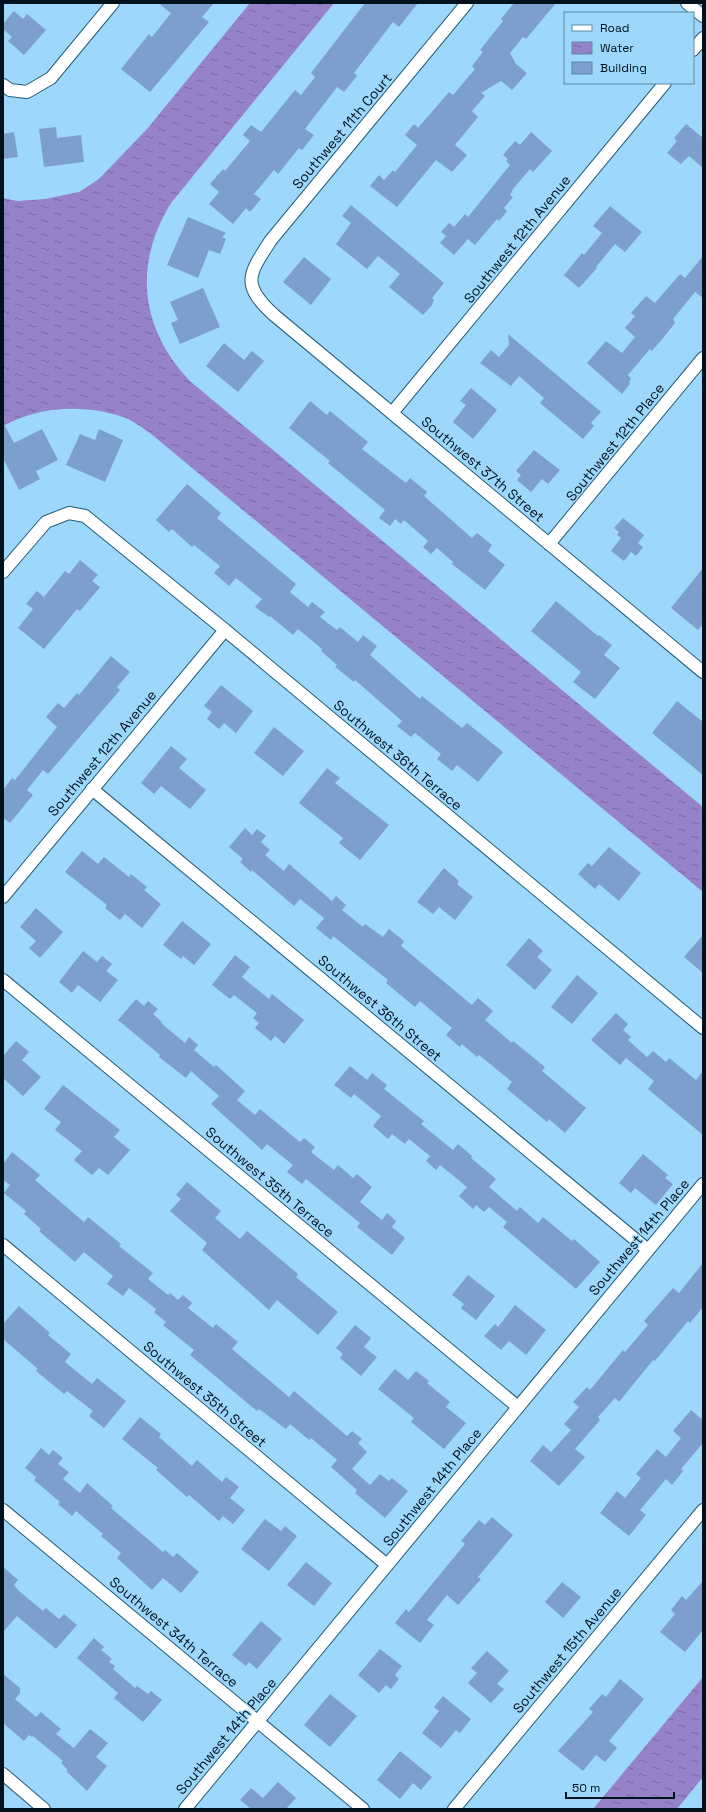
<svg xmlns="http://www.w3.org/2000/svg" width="706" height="1812" font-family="'Space Grotesk',sans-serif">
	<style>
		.water { fill: url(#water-ripples) }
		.building { fill: #7d9fce }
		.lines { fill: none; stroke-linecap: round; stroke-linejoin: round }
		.minor-casing { stroke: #225c7c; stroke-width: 14 }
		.minor { stroke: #fff; stroke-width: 12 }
		.labels { text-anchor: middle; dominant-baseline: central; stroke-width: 3; stroke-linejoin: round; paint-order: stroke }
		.street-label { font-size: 14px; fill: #00111e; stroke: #9dd7fc }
	</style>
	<defs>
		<pattern id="water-ripples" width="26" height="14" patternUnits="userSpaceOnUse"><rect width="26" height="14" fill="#9682c8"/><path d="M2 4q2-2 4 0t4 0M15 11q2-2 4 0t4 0" fill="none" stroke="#7869a2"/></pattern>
	</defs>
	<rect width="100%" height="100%" fill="#9dd7fc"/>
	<!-- water -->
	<g class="water">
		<path d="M250 3H334L171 203C133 265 140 329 191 382L703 807V892L150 433C142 428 132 420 123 417 84 404 39 406 3 426V198L17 201 45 199 79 192 99 179 147 129Z"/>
		<polygon points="703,1677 703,1777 677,1809 593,1809"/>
	</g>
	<!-- building -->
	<g class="building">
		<polygon points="158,3 214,3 202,17 209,22 150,92 121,69 149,34 152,37 171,13"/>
		<polygon points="365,3 418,3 399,27 393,22 354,73 357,76 344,92 337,87 305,129 314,135 302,150 299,148 278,174 274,170 254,194 261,199 250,212 246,208 233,224 209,204 219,192 210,184 223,169 225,171 250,141 243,135 251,125 261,132 295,90 301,95 315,77 311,73"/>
		<polygon points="514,3 556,3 526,39 523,37 510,53 516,64 527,73 512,90 501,81 481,93 485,96 472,111 478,117 455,145 467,155 452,172 436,160 397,207 370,186 379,175 384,180 393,170 395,172 417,145 405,135 414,124 418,128 449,92 453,95 475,69 472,66 483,52 480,50 503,21 501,19"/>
		<polygon points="14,11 23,19 27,14 46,30 24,55 8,41 12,37 3,29 3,24"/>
		<polygon points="686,124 703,138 703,168 689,156 681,164 667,153 677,141 674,138"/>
		<polygon points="56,127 57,138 81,135 84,162 44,167 39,129"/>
		<polygon points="14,132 18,157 3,159 3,134"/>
		<polygon points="531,132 552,151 533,172 530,169 513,189 510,195 513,197 504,208 507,211 499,221 497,219 475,245 468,239 454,255 440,243 446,236 441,232 449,223 454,227 465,214 468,217 510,165 506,161 508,159 503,155 515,141 520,145"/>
		<polygon points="351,205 444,283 432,298 434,300 432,305 423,315 389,287 400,274 378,256 367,269 336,244 351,223 342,216"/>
		<polygon points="610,206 642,232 625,252 615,244 596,267 597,268 579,288 564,275 582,253 584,255 602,233 593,226"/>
		<polygon points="188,217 226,233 222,237 226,239 220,254 209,250 198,278 167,265"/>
		<polygon points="703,256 703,298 695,292 673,319 675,323 663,338 652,351 650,349 628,375 631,379 629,382 630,384 622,394 587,363 606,341 622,353 635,337 625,328 635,316 631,313 646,296 655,303 680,274 685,278"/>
		<polygon points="304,257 331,279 311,305 283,282"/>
		<polygon points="203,288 220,327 180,344 171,323 178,320 170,302"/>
		<polygon points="508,334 601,412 591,423 594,426 583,439 540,403 544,398 519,376 511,386 480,363 491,350 499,357 509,345"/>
		<polygon points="224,343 244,360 252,351 264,361 238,392 206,366"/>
		<polygon points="471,388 497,410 473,439 453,422 466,405 460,401"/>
		<polygon points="310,401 327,415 330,411 368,442 362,449 406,483 410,478 427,492 424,496 472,538 477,533 492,545 488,551 505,565 485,590 452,564 453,562 437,548 431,554 423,547 428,541 404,520 401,524 395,519 390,526 379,518 385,510 328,463 330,461 289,428"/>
		<polygon points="3,422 14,443 42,429 58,460 36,471 40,479 19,490 3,458"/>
		<polygon points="99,429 123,440 105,482 66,465 80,434 95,440"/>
		<polygon points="534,450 560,470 548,484 542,479 531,492 517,480 521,475 516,471"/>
		<polygon points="187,484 221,513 217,518 296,584 290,592 308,607 312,602 325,612 320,617 337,630 340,627 358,642 363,635 377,646 370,655 420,699 422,696 462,728 467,723 503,752 478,782 457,765 452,771 437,759 441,754 415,733 411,737 397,726 402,721 355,680 354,682 335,667 337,665 321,651 322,649 298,629 293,635 270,616 269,617 255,607 262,599 236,578 229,586 214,573 220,566 194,545 192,547 172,529 169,532 156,520"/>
		<polygon points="623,518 644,535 638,543 643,547 636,556 631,552 624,561 611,551 621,538 617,535 619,532 614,528"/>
		<polygon points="80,560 98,575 92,581 100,587 80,611 77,609 44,649 18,628 33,609 26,604 37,591 44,597 65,571 69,574"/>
		<polygon points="703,568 703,624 698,630 671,608"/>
		<polygon points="556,601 598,636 599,635 612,645 604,655 620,668 595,699 573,682 581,672 531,631"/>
		<polygon points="111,656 130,672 117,687 120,690 48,774 43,770 27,790 33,795 10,823 3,818 3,790 12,778 15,780 57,727 46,717 58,703 64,708 77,693 79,695"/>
		<polygon points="221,685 253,711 236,733 224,723 219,729 207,719 212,712 204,706"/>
		<polygon points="677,701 703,722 703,775 652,733"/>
		<polygon points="274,727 304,751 283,776 254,753"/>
		<polygon points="171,746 187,759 179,768 206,790 190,809 161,786 154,794 141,783"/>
		<polygon points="327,768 340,778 335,783 389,825 360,860 339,843 343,838 299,803"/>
		<polygon points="245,828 252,835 257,829 266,836 261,842 270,850 265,855 284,871 289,864 332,901 336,896 346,905 342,910 363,927 365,924 383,937 389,929 404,941 401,946 472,1005 478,998 493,1011 485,1020 512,1043 513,1041 545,1067 542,1071 586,1108 565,1133 549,1119 547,1122 507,1089 512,1082 479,1055 477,1057 462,1044 460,1047 446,1035 452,1028 420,1001 415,1007 386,983 388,980 333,936 331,940 316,928 324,918 300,899 294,906 252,870 251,872 240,862 243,859 229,847"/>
		<polygon points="609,847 641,873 619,901 599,884 595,889 578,874 588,863 592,866"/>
		<polygon points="82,851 98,864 104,857 129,877 131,874 147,887 144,890 161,904 142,928 125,914 120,920 105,908 107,905 65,872"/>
		<polygon points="444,868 459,881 457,884 473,897 455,920 439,907 433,914 417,902"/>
		<polygon points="36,908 63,932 40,958 29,948 36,941 20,927"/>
		<polygon points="182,921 211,944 194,965 183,956 181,959 163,945"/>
		<polygon points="703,935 703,973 684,957"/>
		<polygon points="529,938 543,951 537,957 552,970 535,990 506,965"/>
		<polygon points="83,951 97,962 102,956 112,964 106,971 118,980 100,1002 78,985 72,993 59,982"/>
		<polygon points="235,955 250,967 242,977 269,999 272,994 304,1020 284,1044 275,1036 271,1041 255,1028 259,1023 253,1018 257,1013 234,995 230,999 212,985"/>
		<polygon points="577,975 598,993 572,1024 551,1007"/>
		<polygon points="136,999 144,1006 148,1001 158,1009 153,1014 162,1022 161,1023 185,1043 189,1037 198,1045 194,1050 214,1067 216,1065 245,1091 237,1100 255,1115 260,1109 300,1142 304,1138 315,1147 311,1152 334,1170 338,1165 353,1178 357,1174 372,1187 360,1202 382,1220 387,1213 396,1221 392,1227 405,1238 392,1255 357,1227 360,1223 306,1179 302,1184 287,1172 293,1165 267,1144 262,1150 211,1104 219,1096 191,1071 186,1078 159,1057 160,1055 118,1020"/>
		<polygon points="616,1013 628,1024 623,1030 631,1037 628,1040 647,1057 653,1051 666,1062 669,1058 696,1080 703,1071 703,1135 648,1089 654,1081 626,1058 620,1065 591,1040"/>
		<polygon points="16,1041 29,1052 22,1060 41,1077 23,1096 3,1078 3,1056"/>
		<polygon points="350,1066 367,1080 372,1073 387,1085 384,1089 424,1121 421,1124 453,1150 458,1144 472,1156 471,1158 496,1179 489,1187 517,1211 520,1207 538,1223 543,1217 572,1241 574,1239 600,1262 576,1289 503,1227 507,1222 489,1207 484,1212 476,1205 473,1209 459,1196 467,1187 440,1165 436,1170 426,1161 430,1156 409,1139 405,1144 392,1134 388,1139 373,1126 381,1116 354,1094 351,1098 334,1085"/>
		<polygon points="63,1085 120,1130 114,1137 130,1150 108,1175 99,1168 92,1175 74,1160 82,1151 55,1130 61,1122 44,1109"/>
		<polygon points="12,1152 40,1175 35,1180 84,1222 88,1217 121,1244 119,1246 153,1273 148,1279 168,1295 170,1293 178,1300 183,1295 192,1303 188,1308 213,1328 216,1324 238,1342 232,1349 289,1397 294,1391 347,1436 352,1431 362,1439 358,1443 367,1452 352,1469 370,1485 380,1474 389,1481 392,1478 408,1491 385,1518 355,1493 357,1490 331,1467 337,1460 311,1438 309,1440 290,1424 286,1429 259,1409 257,1411 190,1355 194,1350 163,1325 166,1322 154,1312 156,1309 129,1288 123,1296 107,1284 113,1276 84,1252 75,1262 39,1231 41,1229 24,1214 26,1211 4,1193 10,1185 3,1180 3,1164"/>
		<polygon points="643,1154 668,1175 665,1178 673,1184 656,1205 635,1188 631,1193 619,1183"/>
		<polygon points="187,1182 221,1211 215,1218 240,1239 247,1231 298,1274 296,1277 338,1312 318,1335 277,1300 269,1310 202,1250 207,1243 170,1211 181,1199 176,1195"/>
		<polygon points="703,1263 703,1307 690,1323 688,1321 655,1361 653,1360 619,1402 615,1398 598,1417 600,1420 575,1449 585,1457 559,1486 530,1461 543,1445 551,1452 571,1430 564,1424 579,1407 573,1402 587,1387 590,1390 623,1350 625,1352 648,1325 644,1321 673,1288 679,1293"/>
		<polygon points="468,1275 495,1296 476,1320 461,1308 464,1304 452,1295"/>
		<polygon points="515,1305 546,1330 526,1355 509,1341 501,1350 484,1336 495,1324 498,1327"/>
		<polygon points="19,1306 50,1333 48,1335 71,1354 65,1362 92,1384 97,1378 126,1401 104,1428 89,1416 93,1411 67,1391 64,1394 36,1371 38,1369 3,1339 3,1324"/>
		<polygon points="355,1325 371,1338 364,1347 377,1357 361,1376 340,1358 343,1354 336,1348"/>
		<polygon points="395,1369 408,1380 416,1371 429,1381 427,1383 450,1402 446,1407 466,1423 444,1449 411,1422 414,1418 378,1389"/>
		<polygon points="691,1410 703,1420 703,1443 681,1469 683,1471 672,1485 666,1479 640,1510 646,1515 629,1536 600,1513 617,1491 625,1498 641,1478 636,1474 657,1449 666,1457 681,1438 673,1431"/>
		<polygon points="140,1417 161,1434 159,1437 192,1466 197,1460 222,1482 226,1477 239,1487 230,1498 245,1510 233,1524 223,1516 219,1521 189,1495 187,1497 156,1470 158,1468 122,1439"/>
		<polygon points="41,1448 49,1455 53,1450 63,1458 58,1464 69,1472 63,1479 80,1493 87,1483 113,1506 111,1508 163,1552 165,1550 173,1557 177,1553 199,1572 181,1593 163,1578 152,1590 117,1558 121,1553 101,1536 103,1534 76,1511 72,1516 58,1504 60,1502 34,1480 36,1477 25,1468"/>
		<polygon points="492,1517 513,1535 478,1577 481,1579 458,1605 447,1595 427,1620 434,1625 420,1643 395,1623 406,1609 409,1612 465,1544 461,1541 479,1520 485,1525"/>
		<polygon points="265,1519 281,1531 285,1526 297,1536 269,1571 241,1549"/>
		<polygon points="306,1562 332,1583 314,1606 287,1585"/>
		<polygon points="3,1567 18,1580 14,1585 19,1591 43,1611 46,1608 59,1619 64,1614 77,1625 56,1649 17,1616 3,1632"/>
		<polygon points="703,1581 703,1630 685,1652 660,1632 675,1614 671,1610 682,1596 686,1600"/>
		<polygon points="562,1582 581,1597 563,1618 545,1602"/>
		<polygon points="261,1621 282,1639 257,1669 249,1662 246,1666 232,1655"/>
		<polygon points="94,1638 104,1647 101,1650 112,1659 109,1662 115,1666 113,1669 135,1688 137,1686 148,1694 151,1691 162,1700 143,1722 114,1698 118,1693 77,1658"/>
		<polygon points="380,1649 402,1666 395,1675 399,1679 391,1689 386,1685 379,1693 358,1675"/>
		<polygon points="487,1651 509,1671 497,1684 504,1689 491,1703 468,1683 477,1673 471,1668"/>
		<polygon points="3,1674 20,1688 20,1693 15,1699 36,1717 41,1712 61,1729 56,1734 74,1748 90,1729 108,1743 96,1757 107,1766 87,1791 66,1771 68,1770 61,1763 63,1761 33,1736 32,1737 29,1735 24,1741 3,1723"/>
		<polygon points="620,1679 644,1699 609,1741 617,1748 605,1762 596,1755 583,1771 558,1751 593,1712 589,1709 602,1694 606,1697"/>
		<polygon points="330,1694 357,1716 330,1747 304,1725"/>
		<polygon points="443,1696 471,1719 460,1733 456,1730 441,1748 422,1733 439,1711 434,1707"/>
		<polygon points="400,1751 432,1777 421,1790 413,1783 400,1799 377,1780"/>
		<polygon points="278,1782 296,1798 286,1809 251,1809 240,1800 251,1788 263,1798"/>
	</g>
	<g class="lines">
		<defs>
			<g id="minor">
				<path d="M467 3 271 240C249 274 240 284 274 315L703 672"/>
				<polyline points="687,3 703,16"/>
				<polyline points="693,50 703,38"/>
				<polyline points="3,85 10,90 27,92 51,78 113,3"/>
				<polyline points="392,413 665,83"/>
				<polyline points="549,544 703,358"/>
				<polyline points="3,572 46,522 69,513 85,516 225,630 703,1028"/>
				<polyline points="92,789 648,1250"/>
				<polyline points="3,897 225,630"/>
				<polyline points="3,980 518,1407"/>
				<polyline points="3,1245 387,1565"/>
				<polyline points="3,1510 363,1809"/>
				<polyline points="3,1774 44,1809"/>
				<polyline points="185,1809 703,1184"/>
				<polyline points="454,1809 703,1510"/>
			</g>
		</defs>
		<!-- minor casing -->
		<use href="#minor" class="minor-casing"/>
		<!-- minor -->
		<use href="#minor" class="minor"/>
	</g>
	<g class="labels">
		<!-- street labels -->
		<g class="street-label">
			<text transform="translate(342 131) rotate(-50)">Southwest 11th Court</text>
			<text transform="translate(517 239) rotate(-51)">Southwest 12th Avenue</text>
			<text transform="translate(615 442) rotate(-51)">Southwest 12th Place</text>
			<text transform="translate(483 469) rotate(40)">Southwest 37th Street</text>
			<text transform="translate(102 753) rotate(-50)">Southwest 12th Avenue</text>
			<text transform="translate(398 755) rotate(40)">Southwest 36th Terrace</text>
			<text transform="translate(380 1008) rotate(40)">Southwest 36th Street</text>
			<text transform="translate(270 1182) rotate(40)">Southwest 35th Terrace</text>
			<text transform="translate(639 1237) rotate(-50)">Southwest 14th Place</text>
			<text transform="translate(205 1394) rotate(40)">Southwest 35th Street</text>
			<text transform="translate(432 1487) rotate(-51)">Southwest 14th Place</text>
			<text transform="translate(174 1632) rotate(40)">Southwest 34th Terrace</text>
			<text transform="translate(567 1650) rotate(-50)">Southwest 15th Avenue</text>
			<text transform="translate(226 1736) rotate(-50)">Southwest 14th Place</text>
		</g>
	</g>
	<!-- border -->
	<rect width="706" height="1812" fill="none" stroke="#00111e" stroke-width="8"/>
	<!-- legend -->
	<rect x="564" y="12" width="130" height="72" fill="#9dd7fc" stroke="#5e88a3"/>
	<rect x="572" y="25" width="20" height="6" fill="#ffffff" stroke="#5e88a3"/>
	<text x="600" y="32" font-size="12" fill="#00111e">Road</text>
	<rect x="572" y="42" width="20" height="12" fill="url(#water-ripples)" stroke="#5e88a3"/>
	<text x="600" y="52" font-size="12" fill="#00111e">Water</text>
	<rect x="572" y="62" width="20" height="12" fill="#7d9fce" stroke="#5e88a3"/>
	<text x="600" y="72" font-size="12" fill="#00111e">Building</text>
	<!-- scale -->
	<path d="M566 1792v6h108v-6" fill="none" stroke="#00111e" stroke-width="2"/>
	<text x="572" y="1792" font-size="12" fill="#00111e" stroke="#9dd7fc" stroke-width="3" paint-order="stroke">50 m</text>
</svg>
